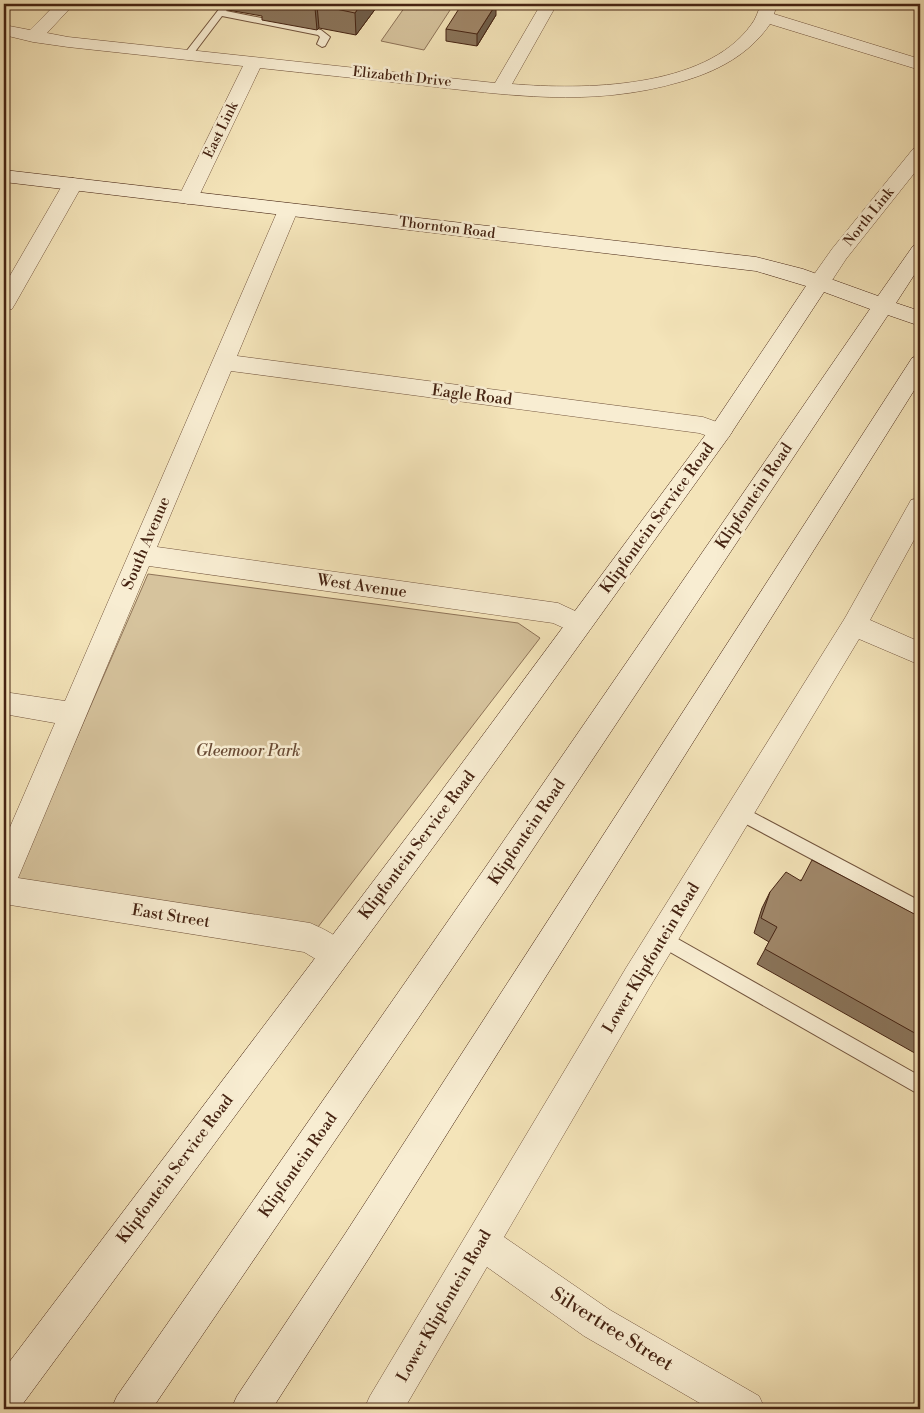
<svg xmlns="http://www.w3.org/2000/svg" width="924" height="1413" font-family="'Libre Bodoni',serif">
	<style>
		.green { fill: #d6c39d; stroke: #8e7358 }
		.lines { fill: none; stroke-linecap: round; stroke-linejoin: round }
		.lane-casing { stroke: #71533c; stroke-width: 2 }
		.street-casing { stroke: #71533c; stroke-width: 1 }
		.secondary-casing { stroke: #452312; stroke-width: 1 }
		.lane { fill: #f8edd2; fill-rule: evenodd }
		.street { fill: #f8edd2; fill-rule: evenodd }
		.secondary { fill: #f8edd2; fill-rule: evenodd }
		.wall { fill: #8a745a; stroke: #452312 }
		.shaded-wall { fill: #705e4a; stroke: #452312 }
		.building { fill: #a08769; stroke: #452312 }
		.labels { text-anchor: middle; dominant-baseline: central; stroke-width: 5; stroke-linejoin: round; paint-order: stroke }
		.far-street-label { font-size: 14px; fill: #452312; stroke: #f8edd2 }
		.street-label { font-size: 16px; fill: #452312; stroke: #f8edd2 }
		.park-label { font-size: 16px; font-style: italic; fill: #694b35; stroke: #f8edd2 }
		.near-street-label { font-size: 19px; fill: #452312; stroke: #f8edd2 }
	</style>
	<rect width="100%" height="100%" fill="#f4e4b9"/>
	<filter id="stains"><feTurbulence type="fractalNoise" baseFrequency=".004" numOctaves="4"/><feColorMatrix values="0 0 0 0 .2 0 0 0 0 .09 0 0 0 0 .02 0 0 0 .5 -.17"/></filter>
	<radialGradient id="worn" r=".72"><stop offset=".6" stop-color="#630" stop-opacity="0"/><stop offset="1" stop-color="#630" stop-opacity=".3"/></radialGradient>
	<!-- green -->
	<g class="green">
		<polygon points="407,4 454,4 424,50 381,41"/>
		<polygon points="148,574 518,623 540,638 318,927 15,880"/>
	</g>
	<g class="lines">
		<defs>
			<g id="lane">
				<polygon points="223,4 230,6 226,11 321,30 330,37 325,46 322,47 317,44 320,37 318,35 222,16 191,57 185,57 185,53"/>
				<polygon points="739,805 920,901 920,917 733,817 731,812 733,807"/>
				<polygon points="662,930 920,1076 920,1095 656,944 654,938 656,932"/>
			</g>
			<g id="street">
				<path d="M56 4H74L47 33 68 37 495 83 541 4H557L512 84C583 90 705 89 751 25 756 19 758 11 761 4H777L774 14 920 59V70L770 24C749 55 716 72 680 82 591 108 508 95 418 85 366 79 313 74 260 68L198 198 195 202 188 204 181 202 178 198 243 66 68 47 33 42 4 35V25L30 30Z"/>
				<polygon points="920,147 920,166 846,259 827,288 819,290 811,288 808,283 832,249 913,149"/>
				<polygon points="73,178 80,180 83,184 15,304 12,309 4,311 4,286 63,184 66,180"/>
				<path d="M288 204 295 206 298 210 237 356 703 417 728 426 732 432 728 438 720 440 699 433 231 371 157 547 558 603 588 617 592 624 588 631 579 635 553 623 149 566 18 878 310 923C326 930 344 938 351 954L346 964 335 969 324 964 304 952 4 904V841L55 723 4 714V692L65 701 278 210 281 206Z"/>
				<polygon points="920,498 920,529 870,620 920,642 920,665 859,639 648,990 504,1237 610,1310 759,1396 765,1409 710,1409 584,1336 487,1267 404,1409 364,1409 370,1396 626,968 845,618 911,500"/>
			</g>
			<g id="secondary">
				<polygon points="4,170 756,257 803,269 878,296 913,246 920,244 920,266 896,303 920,311 920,326 888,315 509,885 152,1409 111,1409 117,1396 487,865 870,309 824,292 728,438 451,823 19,1409 4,1409 4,1369 431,805 712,426 806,286 756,271 4,182"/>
				<polygon points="920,355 920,381 369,1258 272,1409 231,1409 237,1396 345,1234 912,358"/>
			</g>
		</defs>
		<!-- lane casing -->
		<use href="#lane" class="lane-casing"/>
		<!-- street casing -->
		<use href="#street" class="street-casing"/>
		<!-- secondary casing -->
		<use href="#secondary" class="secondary-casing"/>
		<!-- lane -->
		<use href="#lane" class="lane"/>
		<!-- street -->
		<use href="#street" class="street"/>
		<!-- secondary -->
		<use href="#secondary" class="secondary"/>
	</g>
	<!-- wall -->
	<g class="wall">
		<polygon points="228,4 379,4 356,35 319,28 317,30 262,20 262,16 228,10"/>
		<polygon points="381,4 395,4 391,9 381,7"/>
		<polygon points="496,15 477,46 446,41 446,29"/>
		<polygon points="801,880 920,917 920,1056 757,964 769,942 754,933 762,908 770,892"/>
	</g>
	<!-- shaded-wall -->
	<g class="shaded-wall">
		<polygon points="361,4 379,4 356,35 355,13"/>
		<polygon points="391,4 395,4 391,9"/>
		<polygon points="496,4 496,15 477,46 477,34"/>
		<polygon points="317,5 319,28 317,30 315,8"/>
	</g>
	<!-- building -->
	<g class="building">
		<polygon points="294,4 361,4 355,13 317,5 315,8"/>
		<polygon points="462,4 496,4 477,34 446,29"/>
		<polygon points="812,860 920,917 920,1036 765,949 777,927 761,918 770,892 786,872 801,881"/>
	</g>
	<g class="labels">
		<!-- far-street labels -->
		<g class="far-street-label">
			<text transform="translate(402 77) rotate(6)">Elizabeth Drive</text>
			<text transform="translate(221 130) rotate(-64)">East Link</text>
			<text transform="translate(869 217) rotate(-51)">North Link</text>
			<text transform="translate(447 228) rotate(7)">Thornton Road</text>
		</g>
		<!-- street labels -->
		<g class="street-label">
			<text transform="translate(472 395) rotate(7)">Eagle Road</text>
			<text transform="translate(754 496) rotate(-56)">Klipfontein Road</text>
			<text transform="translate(657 518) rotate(-54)">Klipfontein Service Road</text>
			<text transform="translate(146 543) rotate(-67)">South Avenue</text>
			<text transform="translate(362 586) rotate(8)">West Avenue</text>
			<text transform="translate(527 832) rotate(-56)">Klipfontein Road</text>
			<text transform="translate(417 845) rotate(-53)">Klipfontein Service Road</text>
			<text transform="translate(171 916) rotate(9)">East Street</text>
			<text transform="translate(651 958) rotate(-59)">Lower Klipfontein Road</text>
			<text transform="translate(298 1165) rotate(-55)">Klipfontein Road</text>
			<text transform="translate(175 1169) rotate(-53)">Klipfontein Service Road</text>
			<text transform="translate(444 1306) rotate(-60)">Lower Klipfontein Road</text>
		</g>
		<!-- park labels -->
		<g class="park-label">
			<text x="248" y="751">Gleemoor Park</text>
		</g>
		<!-- near-street labels -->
		<g class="near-street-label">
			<text transform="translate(612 1329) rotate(32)">Silvertree Street</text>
		</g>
	</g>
	<!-- margin -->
	<rect width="924" height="1413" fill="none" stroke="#f4e4b9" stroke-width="20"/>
	<rect x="5" y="5" width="914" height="1403" fill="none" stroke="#452312" stroke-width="2.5"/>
	<rect x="10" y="10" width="904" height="1393" fill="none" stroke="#452312"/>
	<rect width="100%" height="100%" filter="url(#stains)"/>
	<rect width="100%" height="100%" fill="url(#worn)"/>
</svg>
